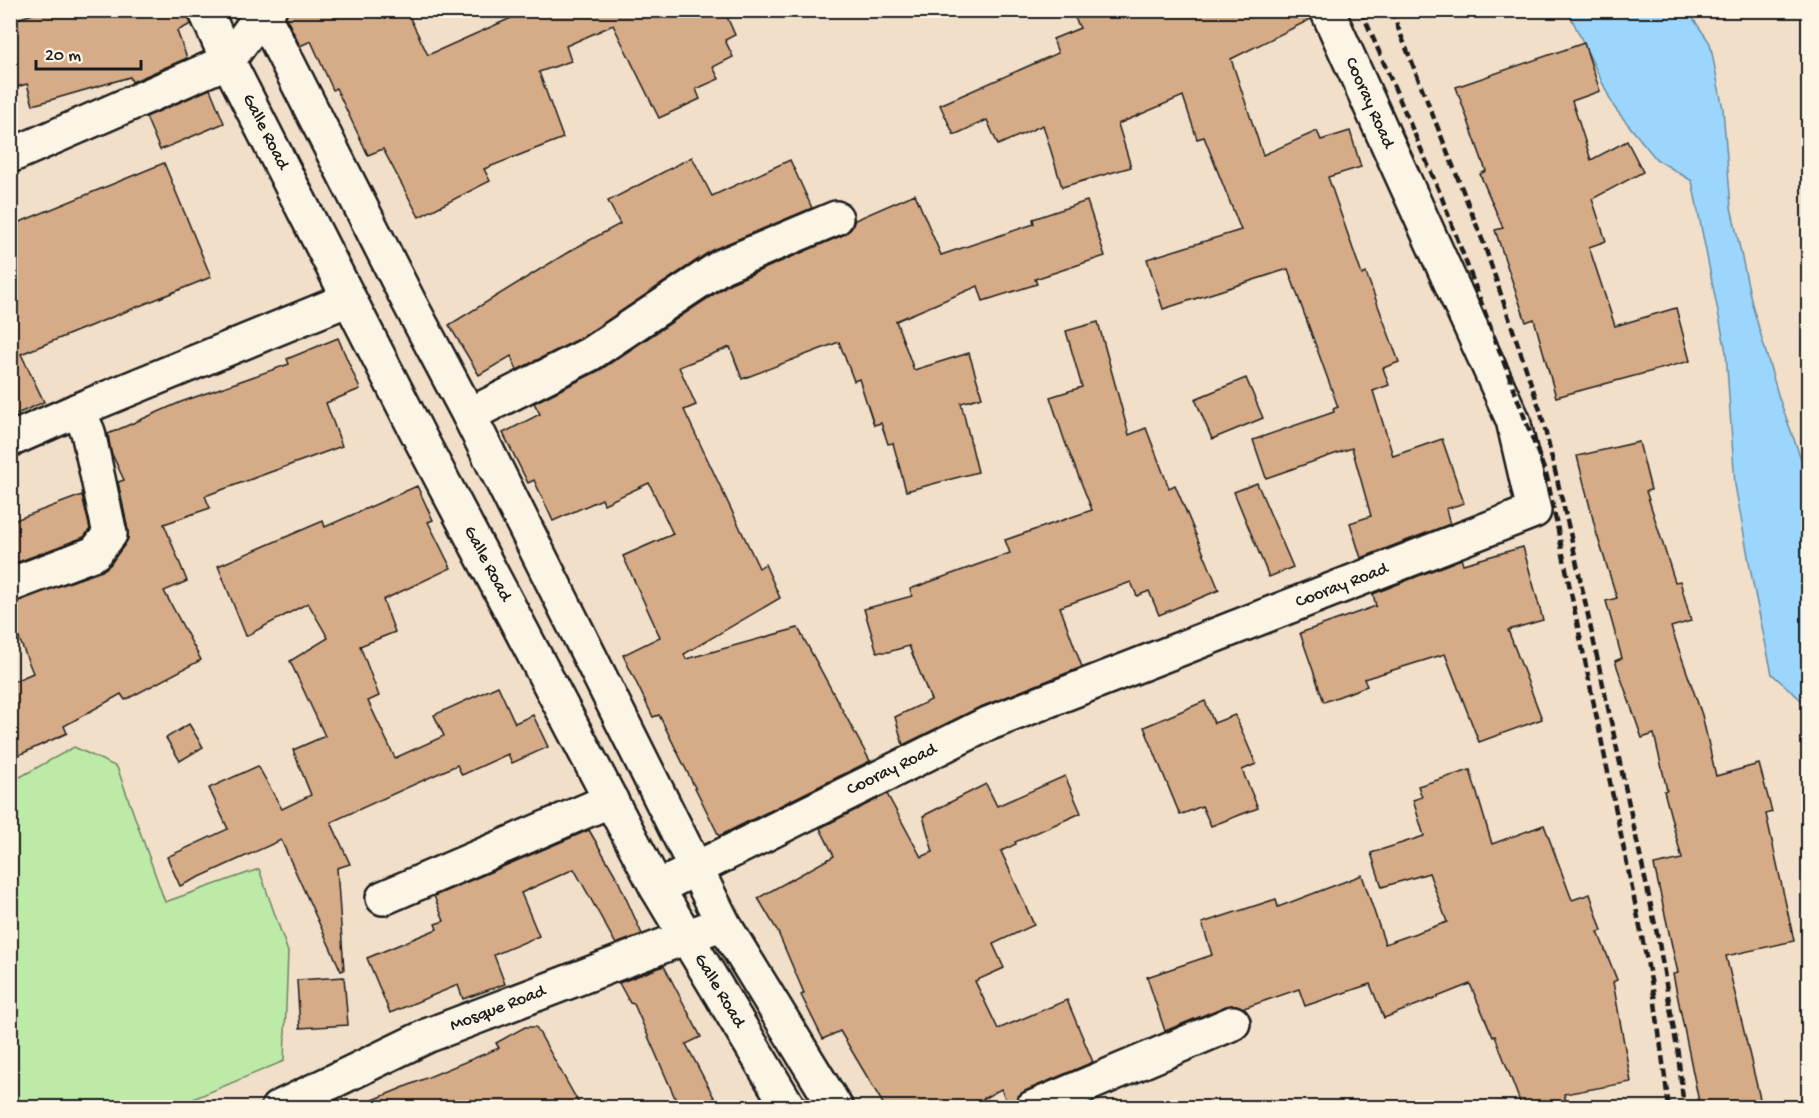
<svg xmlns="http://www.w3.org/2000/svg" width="1819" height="1118" font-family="'Gochi Hand',sans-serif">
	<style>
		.green { fill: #bdeaa7; stroke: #6c8362; stroke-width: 1.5 }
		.water { fill: #9cd6fc; stroke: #698ca2; stroke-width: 1.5 }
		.building { fill: #d6ab87; stroke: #1c1c1c; stroke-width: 1.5 }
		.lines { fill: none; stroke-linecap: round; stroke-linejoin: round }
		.minor-casing { stroke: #1c1c1c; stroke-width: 38 }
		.highway-casing { stroke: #1c1c1c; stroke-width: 38 }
		.minor { stroke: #fcf5e5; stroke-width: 33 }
		.highway { stroke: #fcf5e5; stroke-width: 33 }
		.rail { stroke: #1c1c1c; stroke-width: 4.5; stroke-dasharray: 9 4.5; stroke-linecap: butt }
		.labels { text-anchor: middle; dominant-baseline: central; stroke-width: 4.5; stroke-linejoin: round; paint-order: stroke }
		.street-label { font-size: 18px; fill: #1c1c1c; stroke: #fcf5e5 }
	</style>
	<rect width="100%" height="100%" fill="#f1dfc9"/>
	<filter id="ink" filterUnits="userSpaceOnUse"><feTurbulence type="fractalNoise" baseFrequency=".0167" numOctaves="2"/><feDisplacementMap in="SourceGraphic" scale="12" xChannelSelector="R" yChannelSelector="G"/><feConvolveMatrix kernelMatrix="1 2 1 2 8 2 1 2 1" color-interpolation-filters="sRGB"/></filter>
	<g filter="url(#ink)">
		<!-- green -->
		<polygon class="green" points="74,747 117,767 165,902 259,869 288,952 284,1061 174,1107 11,1107 11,782"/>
		<!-- water -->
		<polygon class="water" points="1568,11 1688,11 1710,43 1723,109 1731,207 1752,304 1779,398 1808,478 1808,706 1772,674 1754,589 1735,485 1726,352 1692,181 1656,159 1614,107"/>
		<!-- building -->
		<g class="building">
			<polygon points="46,10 187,10 191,24 177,31 187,58 132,82 130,77 33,105 27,84 10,89 10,21"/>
			<polygon points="288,10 406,10 428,55 529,10 724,10 735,35 725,40 733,57 713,67 719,79 696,89 700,99 659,118 613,25 566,46 571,61 539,72 563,138 484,169 490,181 419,217 383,149 368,155 336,88 333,90 311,41 300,46 286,17"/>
			<polygon points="1071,10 1309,10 1311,19 1231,59 1263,155 1317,131 1321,140 1350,131 1361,167 1328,177 1362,275 1366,273 1399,362 1383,368 1389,385 1373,391 1393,456 1442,439 1464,503 1446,509 1450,524 1361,558 1350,523 1371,516 1352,448 1266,478 1253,440 1334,412 1333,409 1338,407 1288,269 1163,309 1147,259 1241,230 1204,137 1197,139 1183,96 1118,124 1131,167 1062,187 1043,125 998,145 987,120 954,135 940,105 1058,53 1053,39 1080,28"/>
			<polygon points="1584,43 1600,91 1572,101 1591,160 1627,141 1643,172 1592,199 1606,241 1589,247 1615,326 1676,308 1690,361 1556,397 1534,319 1526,322 1495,230 1503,228 1480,174 1486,171 1456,87"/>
			<polygon points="210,89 224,123 160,150 146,117"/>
			<polygon points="692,157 712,196 790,160 812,208 712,250 581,338 517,370 511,356 479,375 449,325 575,248 620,224 608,201"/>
			<polygon points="164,163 211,277 21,354 44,402 10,417 10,226"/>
			<polygon points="915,194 941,255 1034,224 1033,219 1087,201 1105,256 1035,279 1037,284 983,301 978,286 896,321 914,370 969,353 982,397 961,403 978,472 906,491 893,443 888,444 881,423 874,425 859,379 854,381 839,342 742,379 730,347 679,367 696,405 684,410 759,568 765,564 780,598 684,654 686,659 798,628 870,761 719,836 659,715 653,717 623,655 660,637 623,556 673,534 649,483 604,504 602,499 553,521 534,480 528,483 503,433 540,414 534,403 600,370 731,283 843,235 851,229 855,220"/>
			<polygon points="1098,322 1129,435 1146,428 1169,488 1175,485 1219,590 1159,615 1149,591 1137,596 1131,582 1060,607 1082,667 978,708 903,745 895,717 931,700 909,646 888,652 877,652 864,609 912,596 910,589 1010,553 1005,540 1092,510 1065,442 1050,397 1082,387 1066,331"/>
			<polygon points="338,338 360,389 326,403 342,446 205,496 210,508 164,524 187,581 164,591 201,660 125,700 121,694 64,726 67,733 10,759 10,683 33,673 10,616 10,603 102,571 110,565 128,539 128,530 118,482 124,480 111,452 108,434 181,402 289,364 287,359"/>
			<polygon points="1246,378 1263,418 1212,439 1195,399"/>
			<polygon points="1639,442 1651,490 1646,491 1675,582 1680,581 1691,621 1671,627 1702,715 1716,776 1759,764 1772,812 1766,814 1794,941 1726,956 1762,1107 1700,1107 1673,974 1678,973 1654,865 1682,859 1664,791 1667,790 1654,734 1642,738 1615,661 1622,658 1606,601 1617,598 1597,535 1577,456"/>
			<polygon points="1257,483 1293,567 1269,577 1234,492"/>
			<polygon points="417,486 433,520 428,522 451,568 383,600 395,632 360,646 379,696 368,701 395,758 444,736 434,715 498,686 515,723 533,715 548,747 512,763 508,754 462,775 457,765 331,822 350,864 337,868 344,970 341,971 281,840 180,886 167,857 228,829 209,788 258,766 282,809 311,795 293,750 325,736 290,661 328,638 308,603 246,636 218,566 323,521 325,527"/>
			<polygon points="82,495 90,529 84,537 10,565 10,522"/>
			<polygon points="1523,547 1543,620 1508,630 1542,719 1479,742 1445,654 1364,679 1367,686 1324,702 1300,633 1376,606 1373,594 1461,559 1463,564"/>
			<polygon points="1205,701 1214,723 1235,715 1256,764 1242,770 1258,808 1211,826 1202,806 1180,815 1144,727"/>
			<polygon points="189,724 203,747 180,761 166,738"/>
			<polygon points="1470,770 1492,844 1544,825 1572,900 1590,894 1602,931 1598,932 1617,980 1613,982 1631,1082 1564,1094 1566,1101 1547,1107 1522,1107 1495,1036 1493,1037 1470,984 1384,1018 1370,984 1305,1006 1299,989 1244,1008 1236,1005 1226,1006 1165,1031 1147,977 1212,955 1202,923 1276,899 1278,907 1362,875 1385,944 1447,922 1429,873 1382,887 1371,853 1424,836 1413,800 1422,797 1418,786"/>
			<polygon points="1065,776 1081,813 1015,842 1016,844 1001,851 1034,925 993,944 1004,968 975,981 998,1029 1067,1000 1093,1062 1025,1091 1017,1097 1014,1107 1009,1107 1001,1089 968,1107 885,1107 840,1031 823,1039 801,995 804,993 777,930 758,898 834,856 820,828 887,794 921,857 933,852 923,816 986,784 997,806"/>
			<polygon points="589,830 617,878 642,934 616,944 574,869 521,893 539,936 494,955 505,984 463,999 458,985 390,1013 367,958 437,929 435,924 444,921 434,896"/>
			<polygon points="664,966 701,1037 686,1044 719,1107 679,1107 634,1004 630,1003 619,983"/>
			<polygon points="344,977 348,1025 300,1028 297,980"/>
			<polygon points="525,1027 536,1027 581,1107 356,1107 499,1048 496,1043"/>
		</g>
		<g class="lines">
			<defs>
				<g id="minor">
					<polyline points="10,156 228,61 262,14 269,10"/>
					<polyline points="469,415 590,354 722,266 836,218"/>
					<polyline points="10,440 78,410 349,299"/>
					<polyline points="10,585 95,553 110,534 88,432 78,410"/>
					<polyline points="657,888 985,725 1534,511 1513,420 1327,10"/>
					<polyline points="383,898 611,800"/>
					<polyline points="278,1108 429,1035 723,923"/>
					<polyline points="1032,1108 1233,1023"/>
				</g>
				<g id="highway">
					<polyline points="205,10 228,61 419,436 657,888 789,1108"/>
					<polyline points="261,10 409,302 469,415 723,923 836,1108"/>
				</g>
			</defs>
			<!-- minor casing -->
			<use href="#minor" class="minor-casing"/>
			<!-- highway casing -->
			<use href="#highway" class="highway-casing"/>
			<!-- minor -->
			<use href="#minor" class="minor"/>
			<!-- highway -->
			<use href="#highway" class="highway"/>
			<!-- rail -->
			<g class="rail">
				<polyline points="1361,10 1440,193 1547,477 1654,995 1669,1108"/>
				<polyline points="1391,10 1484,244 1541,413 1571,537 1659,943 1678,1054 1684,1108"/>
			</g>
		</g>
	</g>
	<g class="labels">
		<!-- street labels -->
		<g class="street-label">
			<text transform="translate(1369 103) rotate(66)">Cooray Road</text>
			<text transform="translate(265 132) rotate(63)">Galle Road</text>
			<text transform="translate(487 564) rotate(62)">Galle Road</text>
			<text transform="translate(1342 586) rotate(-21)">Cooray Road</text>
			<text transform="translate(892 770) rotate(-26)">Cooray Road</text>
			<text transform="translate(719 991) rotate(59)">Galle Road</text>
			<text transform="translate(498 1009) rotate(-21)">Mosque Road</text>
		</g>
	</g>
	<!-- margin -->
	<rect width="1819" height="1118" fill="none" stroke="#fcf5e5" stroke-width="36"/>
	<rect x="18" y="18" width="1783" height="1082" fill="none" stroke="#1c1c1c" stroke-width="2" filter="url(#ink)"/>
	<!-- scale -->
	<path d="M36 60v9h105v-9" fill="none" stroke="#1c1c1c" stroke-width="3"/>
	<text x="45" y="60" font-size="18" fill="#1c1c1c" stroke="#fcf5e5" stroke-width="4.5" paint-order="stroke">20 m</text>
</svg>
